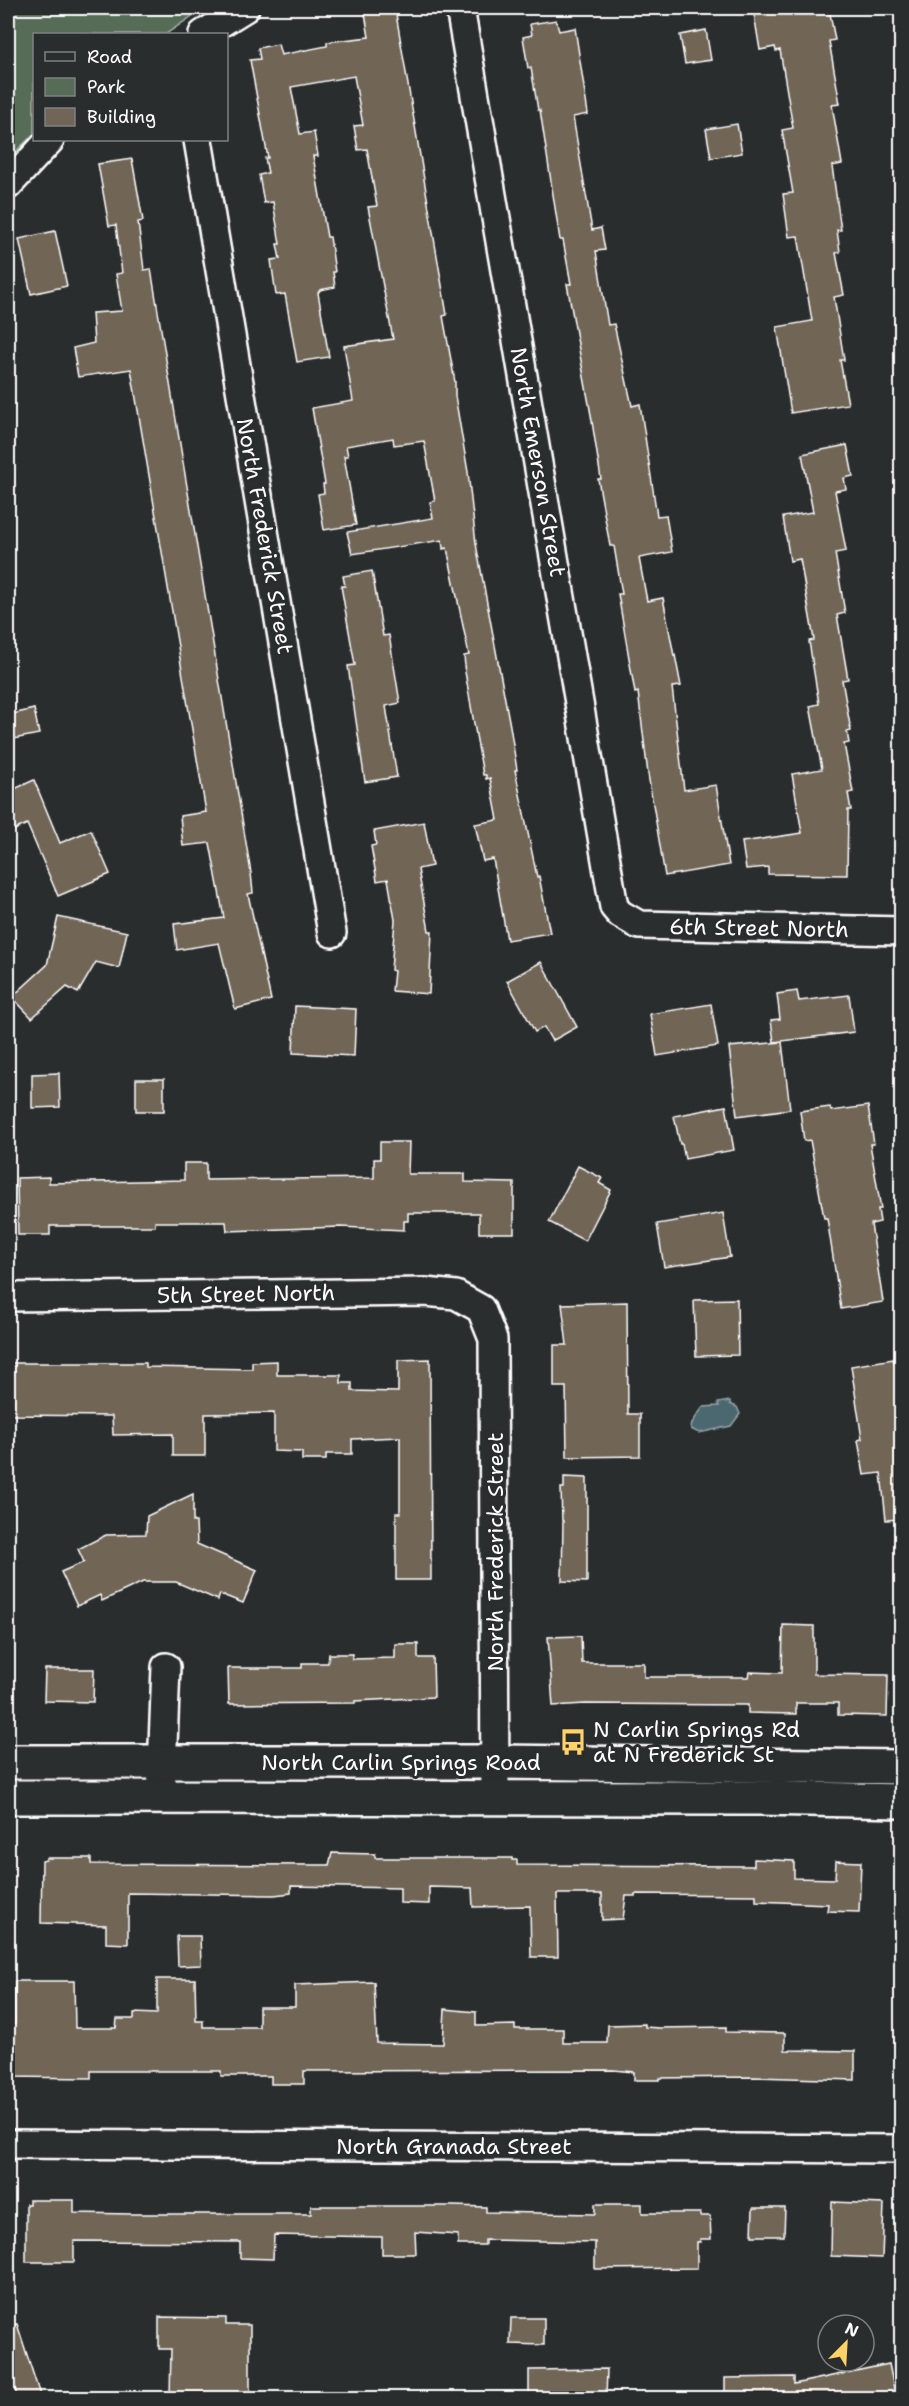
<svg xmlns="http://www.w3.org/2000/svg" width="909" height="2406" font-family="'Shantell Sans',sans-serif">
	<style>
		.green { fill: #576c57; stroke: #abb6ab; stroke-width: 1.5 }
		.water { fill: #4b676f; stroke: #93a4a9; stroke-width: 1.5 }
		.building { fill: #716557; stroke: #fff; stroke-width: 1.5 }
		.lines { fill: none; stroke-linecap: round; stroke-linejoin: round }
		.street-casing { stroke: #fff; stroke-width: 32 }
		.secondary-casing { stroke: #fff; stroke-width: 38 }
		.street { stroke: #2a2d2e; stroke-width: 27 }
		.secondary { stroke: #2a2d2e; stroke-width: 33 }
		.labels { text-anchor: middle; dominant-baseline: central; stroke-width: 6; stroke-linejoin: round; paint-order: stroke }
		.street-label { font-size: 22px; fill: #fff; stroke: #2a2d2e }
		.poi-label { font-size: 22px; fill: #fff; stroke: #2a2d2e; text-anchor: start }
	</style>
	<rect width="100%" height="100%" fill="#2a2d2e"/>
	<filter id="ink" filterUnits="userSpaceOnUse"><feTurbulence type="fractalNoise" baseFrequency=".0167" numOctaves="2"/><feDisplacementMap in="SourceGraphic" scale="12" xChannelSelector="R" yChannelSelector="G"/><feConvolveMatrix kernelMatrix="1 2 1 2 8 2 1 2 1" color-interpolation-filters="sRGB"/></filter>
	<g filter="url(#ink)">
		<!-- green -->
		<polygon class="green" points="8,8 204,8 166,34 34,34 34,134 8,159"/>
		<!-- water -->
		<polygon class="water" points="730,1401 730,1404 737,1407 740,1414 731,1426 699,1433 691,1429 692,1423 703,1407 719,1406 718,1403"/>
		<!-- building -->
		<g class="building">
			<polygon points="364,8 395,8 447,315 443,316 455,382 455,396 468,472 476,544 510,726 517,770 515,770 537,877 539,876 550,933 507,940 493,859 483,861 475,824 498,820 490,778 486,779 486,775 483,775 464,666 465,666 464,656 469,655 447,548 443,549 442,540 352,554 347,532 433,518 430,502 435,501 424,441 394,445 393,438 346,446 348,456 344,456 356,525 324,530 318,494 324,493 323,484 325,484 312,408 353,401 344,346 393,339 368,207 377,206 367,149 358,150 354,126 363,125 354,76 291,87 300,134 314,132 318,156 313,156 327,237 330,237 335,272 333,272 335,287 320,290 318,293 329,357 297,362 285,294 276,295 271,260 280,259 277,244 280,244 273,202 264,203 259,175 268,173 265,158 268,158 250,60 260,59 258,48 278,44 281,55 327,46 327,42 369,37"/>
			<polygon points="753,8 829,8 835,40 829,41 840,104 832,105 842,164 832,166 841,230 837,230 840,252 836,253 844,295 834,297 844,360 840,360 848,404 791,413 777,327 812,321 798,236 789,237 783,194 793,193 782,130 793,128 780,50 776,51 775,47 760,50"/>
			<polygon points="556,20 559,31 575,28 588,114 573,117 592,230 601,228 605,250 596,251 608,325 614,324 632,406 640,404 657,516 666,515 672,552 639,558 647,601 663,598 674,656 675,655 681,686 672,687 684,790 716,785 729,865 665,876 648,774 638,692 635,693 618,594 622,594 614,546 610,546 598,479 601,479 591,415 567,284 571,284 563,240 560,240 540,110 538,110 531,68 528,68 523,37 532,35 530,24"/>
			<polygon points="706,30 711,60 685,64 680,35"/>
			<polygon points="737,124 742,153 711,158 706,129"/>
			<polygon points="132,159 143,221 138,222 144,270 151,269 251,873 253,893 248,894 271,1000 235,1009 219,943 177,950 174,924 224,918 210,843 183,846 180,816 206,812 131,369 78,377 73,348 94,343 92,313 122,311 116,274 122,273 116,225 109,226 98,164"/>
			<polygon points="55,231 67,286 31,294 19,239"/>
			<polygon points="847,445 853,476 844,478 846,489 835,491 846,551 835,553 845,613 837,615 848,679 842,680 851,731 847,732 849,743 844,744 853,792 848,793 851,810 848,810 847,875 768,874 768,867 746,869 742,842 802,833 792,774 822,769 810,706 819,704 809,641 814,640 800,559 790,561 783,517 813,512 802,454"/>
			<polygon points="372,571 383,636 389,635 400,703 386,706 397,777 365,782 348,666 355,665 341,586 345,586 343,576"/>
			<polygon points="34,709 39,734 8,740 8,715"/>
			<polygon points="34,780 60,843 91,830 110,874 58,896 27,824 8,833 8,792"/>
			<polygon points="424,822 432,866 418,869 429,931 432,931 429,994 392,991 394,971 391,970 395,920 388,879 377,881 371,846 376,845 374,831"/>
			<polygon points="58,917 127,932 119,968 96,962 78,993 67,987 32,1018 12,997 47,965"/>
			<polygon points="541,962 577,1027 552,1041 544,1027 535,1032 507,981"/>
			<polygon points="797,991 799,1001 849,995 854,1032 774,1042 771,1020 780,1019 777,994"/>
			<polygon points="711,1004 718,1046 657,1056 650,1014"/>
			<polygon points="295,1006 356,1009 354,1056 293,1053"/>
			<polygon points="782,1042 790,1109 737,1116 729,1047"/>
			<polygon points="59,1073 60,1107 32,1108 32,1074"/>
			<rect x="136" y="1079" width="28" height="32"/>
			<polygon points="726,1106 734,1150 685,1159 682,1144 680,1144 674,1116"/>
			<polygon points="868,1106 874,1144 870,1144 881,1209 878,1209 880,1222 871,1224 883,1302 841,1309 827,1218 824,1218 810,1140 804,1141 800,1111 830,1107 831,1111"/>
			<polygon points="380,1142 409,1142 408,1174 465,1174 465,1182 514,1183 514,1233 479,1233 479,1213 408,1213 408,1221 404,1221 404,1230 340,1227 227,1231 226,1222 155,1222 155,1226 50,1226 50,1235 18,1235 17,1178 49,1177 49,1183 184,1180 184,1163 206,1163 206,1180 374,1178 374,1159 380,1159"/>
			<polygon points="578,1166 602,1178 599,1183 611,1190 585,1241 549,1222"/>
			<polygon points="723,1213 730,1257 664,1267 657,1224"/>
			<polygon points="737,1299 738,1355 696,1356 694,1300"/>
			<polygon points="627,1302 628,1414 640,1414 640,1456 567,1457 566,1387 554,1387 554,1345 567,1345 562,1304"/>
			<polygon points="430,1359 431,1580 396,1580 396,1513 400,1513 400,1437 352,1439 352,1454 326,1454 326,1460 302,1460 302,1452 274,1451 274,1413 205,1414 205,1456 173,1456 173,1434 113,1435 112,1416 8,1415 8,1363 146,1363 146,1367 252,1369 252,1362 277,1361 277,1375 341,1375 341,1383 352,1383 352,1391 398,1392 398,1360"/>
			<polygon points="893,1359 894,1362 902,1361 902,1519 886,1520 881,1473 864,1475 858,1440 862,1439 851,1366"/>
			<polygon points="564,1477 587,1478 587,1582 562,1581 563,1521 562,1521 561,1488 564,1488"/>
			<polygon points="193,1494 193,1522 196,1522 197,1544 257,1570 243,1603 220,1594 218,1600 176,1582 143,1582 102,1601 100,1595 77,1606 61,1572 84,1562 78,1549 106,1535 146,1534 147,1516"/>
			<polygon points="783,1625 814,1626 814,1674 888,1675 887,1716 838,1715 838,1703 796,1703 796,1714 748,1713 748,1705 585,1704 553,1706 548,1637 581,1636 582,1663 644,1663 644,1677 748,1677 749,1672 782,1673"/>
			<polygon points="395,1644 418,1644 418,1658 433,1658 434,1697 355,1701 355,1703 229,1704 228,1668 302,1668 302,1663 328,1663 329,1654 352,1654 352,1659 395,1658"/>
			<polygon points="45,1669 94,1669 93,1702 44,1701"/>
			<polygon points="332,1853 375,1854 375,1858 512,1858 512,1860 517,1860 517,1865 754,1866 754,1859 794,1861 794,1878 835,1879 836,1861 861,1862 859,1912 827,1911 828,1904 756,1901 756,1895 635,1894 635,1896 626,1896 623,1919 602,1920 602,1894 557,1894 558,1957 531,1957 530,1906 473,1907 472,1888 429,1887 429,1904 400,1903 400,1888 291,1886 291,1893 274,1895 128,1893 128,1944 106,1943 106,1925 41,1923 42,1861 46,1860 46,1858 91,1858 91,1864 329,1865"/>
			<polygon points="177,1936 200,1936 201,1965 178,1966"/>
			<polygon points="157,1979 195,1979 196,2021 203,2021 203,2027 259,2027 259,2007 295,2007 295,1985 374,1982 377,2043 443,2044 445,2009 476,2012 476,2026 515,2025 515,2029 563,2029 563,2043 607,2043 608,2025 645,2024 645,2027 659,2028 726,2027 726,2032 785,2033 785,2050 855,2051 855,2080 752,2077 660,2078 660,2080 634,2080 634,2072 613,2070 304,2071 304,2084 271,2084 271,2076 221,2076 221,2071 91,2071 91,2078 8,2077 8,2024 15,2024 15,1981 74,1981 75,2028 116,2028 117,2019 134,2019 134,2013 157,2014"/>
			<polygon points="29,2200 74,2200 74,2213 132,2214 311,2214 311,2206 453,2206 486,2207 486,2212 595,2214 595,2204 642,2204 642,2213 700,2213 700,2216 710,2216 711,2239 700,2239 700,2242 697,2242 697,2268 595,2269 595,2242 485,2240 485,2245 458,2245 458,2235 415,2232 416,2254 382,2254 382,2237 274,2235 273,2259 240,2258 240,2242 74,2241 74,2262 26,2262 26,2204 29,2204"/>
			<polygon points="832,2202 884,2204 882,2258 831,2256"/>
			<polygon points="753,2208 785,2208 784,2236 752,2236"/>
			<polygon points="159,2317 226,2318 226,2325 250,2325 250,2398 170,2398 171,2349 159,2349"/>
			<polygon points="511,2318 544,2318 544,2345 510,2344"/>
			<polygon points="17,2324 41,2398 17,2398 8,2354 8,2326"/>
			<polygon points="889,2364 896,2398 725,2398 725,2378 794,2377 794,2384"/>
			<polygon points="607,2369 606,2398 529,2398 529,2370"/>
		</g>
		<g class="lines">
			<defs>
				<g id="street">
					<polyline points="460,8 614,907 620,914 639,925 902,931"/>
					<polyline points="203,34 245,8"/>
					<polyline points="198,140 332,933"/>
					<polyline points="8,185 50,140"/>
					<polyline points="8,1297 425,1292 456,1295 481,1309 493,1339 495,1798"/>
					<polyline points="161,1797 166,1667"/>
					<polyline points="8,2144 902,2149"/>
				</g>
				<g id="secondary">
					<polyline points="8,1762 496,1762 902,1767"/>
					<polyline points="8,1797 760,1798 902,1801"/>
				</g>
			</defs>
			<!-- street casing -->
			<use href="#street" class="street-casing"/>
			<!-- secondary casing -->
			<use href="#secondary" class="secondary-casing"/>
			<!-- street -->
			<use href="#street" class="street"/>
			<!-- secondary -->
			<use href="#secondary" class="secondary"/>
		</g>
	</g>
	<!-- icons -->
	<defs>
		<symbol id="bus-bare" viewBox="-9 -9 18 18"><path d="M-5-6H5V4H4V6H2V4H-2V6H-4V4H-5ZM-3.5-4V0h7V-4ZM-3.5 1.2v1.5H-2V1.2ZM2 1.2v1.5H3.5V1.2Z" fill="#ffd166" stroke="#2a2d2e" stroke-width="2.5" paint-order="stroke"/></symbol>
	</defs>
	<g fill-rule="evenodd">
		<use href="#bus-bare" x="554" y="1723" width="38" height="38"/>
	</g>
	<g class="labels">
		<!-- street labels -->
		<g class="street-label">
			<text transform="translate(538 462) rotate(80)">North Emerson Street</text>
			<text transform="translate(265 536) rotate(80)">North Frederick Street</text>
			<text transform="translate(759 928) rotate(1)">6th Street North</text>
			<text transform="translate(246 1294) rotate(-1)">5th Street North</text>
			<text transform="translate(495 1552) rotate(-90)">North Frederick Street</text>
			<text x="401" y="1762">North Carlin Springs Road</text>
			<text x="454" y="2146">North Granada Street</text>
		</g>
		<!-- poi labels -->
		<g class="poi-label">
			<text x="593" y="1729">N Carlin Springs Rd<tspan x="593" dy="25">at N Frederick St</tspan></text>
		</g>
	</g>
	<!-- margin -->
	<rect width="909" height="2406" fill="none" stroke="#2a2d2e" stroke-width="30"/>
	<rect x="15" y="15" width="879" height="2376" fill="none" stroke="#fff" stroke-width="2" filter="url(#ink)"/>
	<!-- legend -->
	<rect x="33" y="33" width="195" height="108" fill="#2a2d2e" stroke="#7f8182" stroke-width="1.5"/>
	<rect x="45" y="52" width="30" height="9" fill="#2a2d2e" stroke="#7f8182" stroke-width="1.5"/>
	<text x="87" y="63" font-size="18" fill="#ffffff">Road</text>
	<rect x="45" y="78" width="30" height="18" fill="#576c57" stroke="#7f8182" stroke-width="1.5"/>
	<text x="87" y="93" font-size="18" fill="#ffffff">Park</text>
	<rect x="45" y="108" width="30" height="18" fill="#716557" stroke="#7f8182" stroke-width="1.5"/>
	<text x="87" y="123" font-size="18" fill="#ffffff">Building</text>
	<!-- north arrow -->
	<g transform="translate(846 2343) rotate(24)"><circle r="28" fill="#2a2d2e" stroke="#7f8182" stroke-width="1.5"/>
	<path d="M0-4.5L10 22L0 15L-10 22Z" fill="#ffd166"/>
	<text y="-9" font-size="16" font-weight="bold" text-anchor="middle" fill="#ffffff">N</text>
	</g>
</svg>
